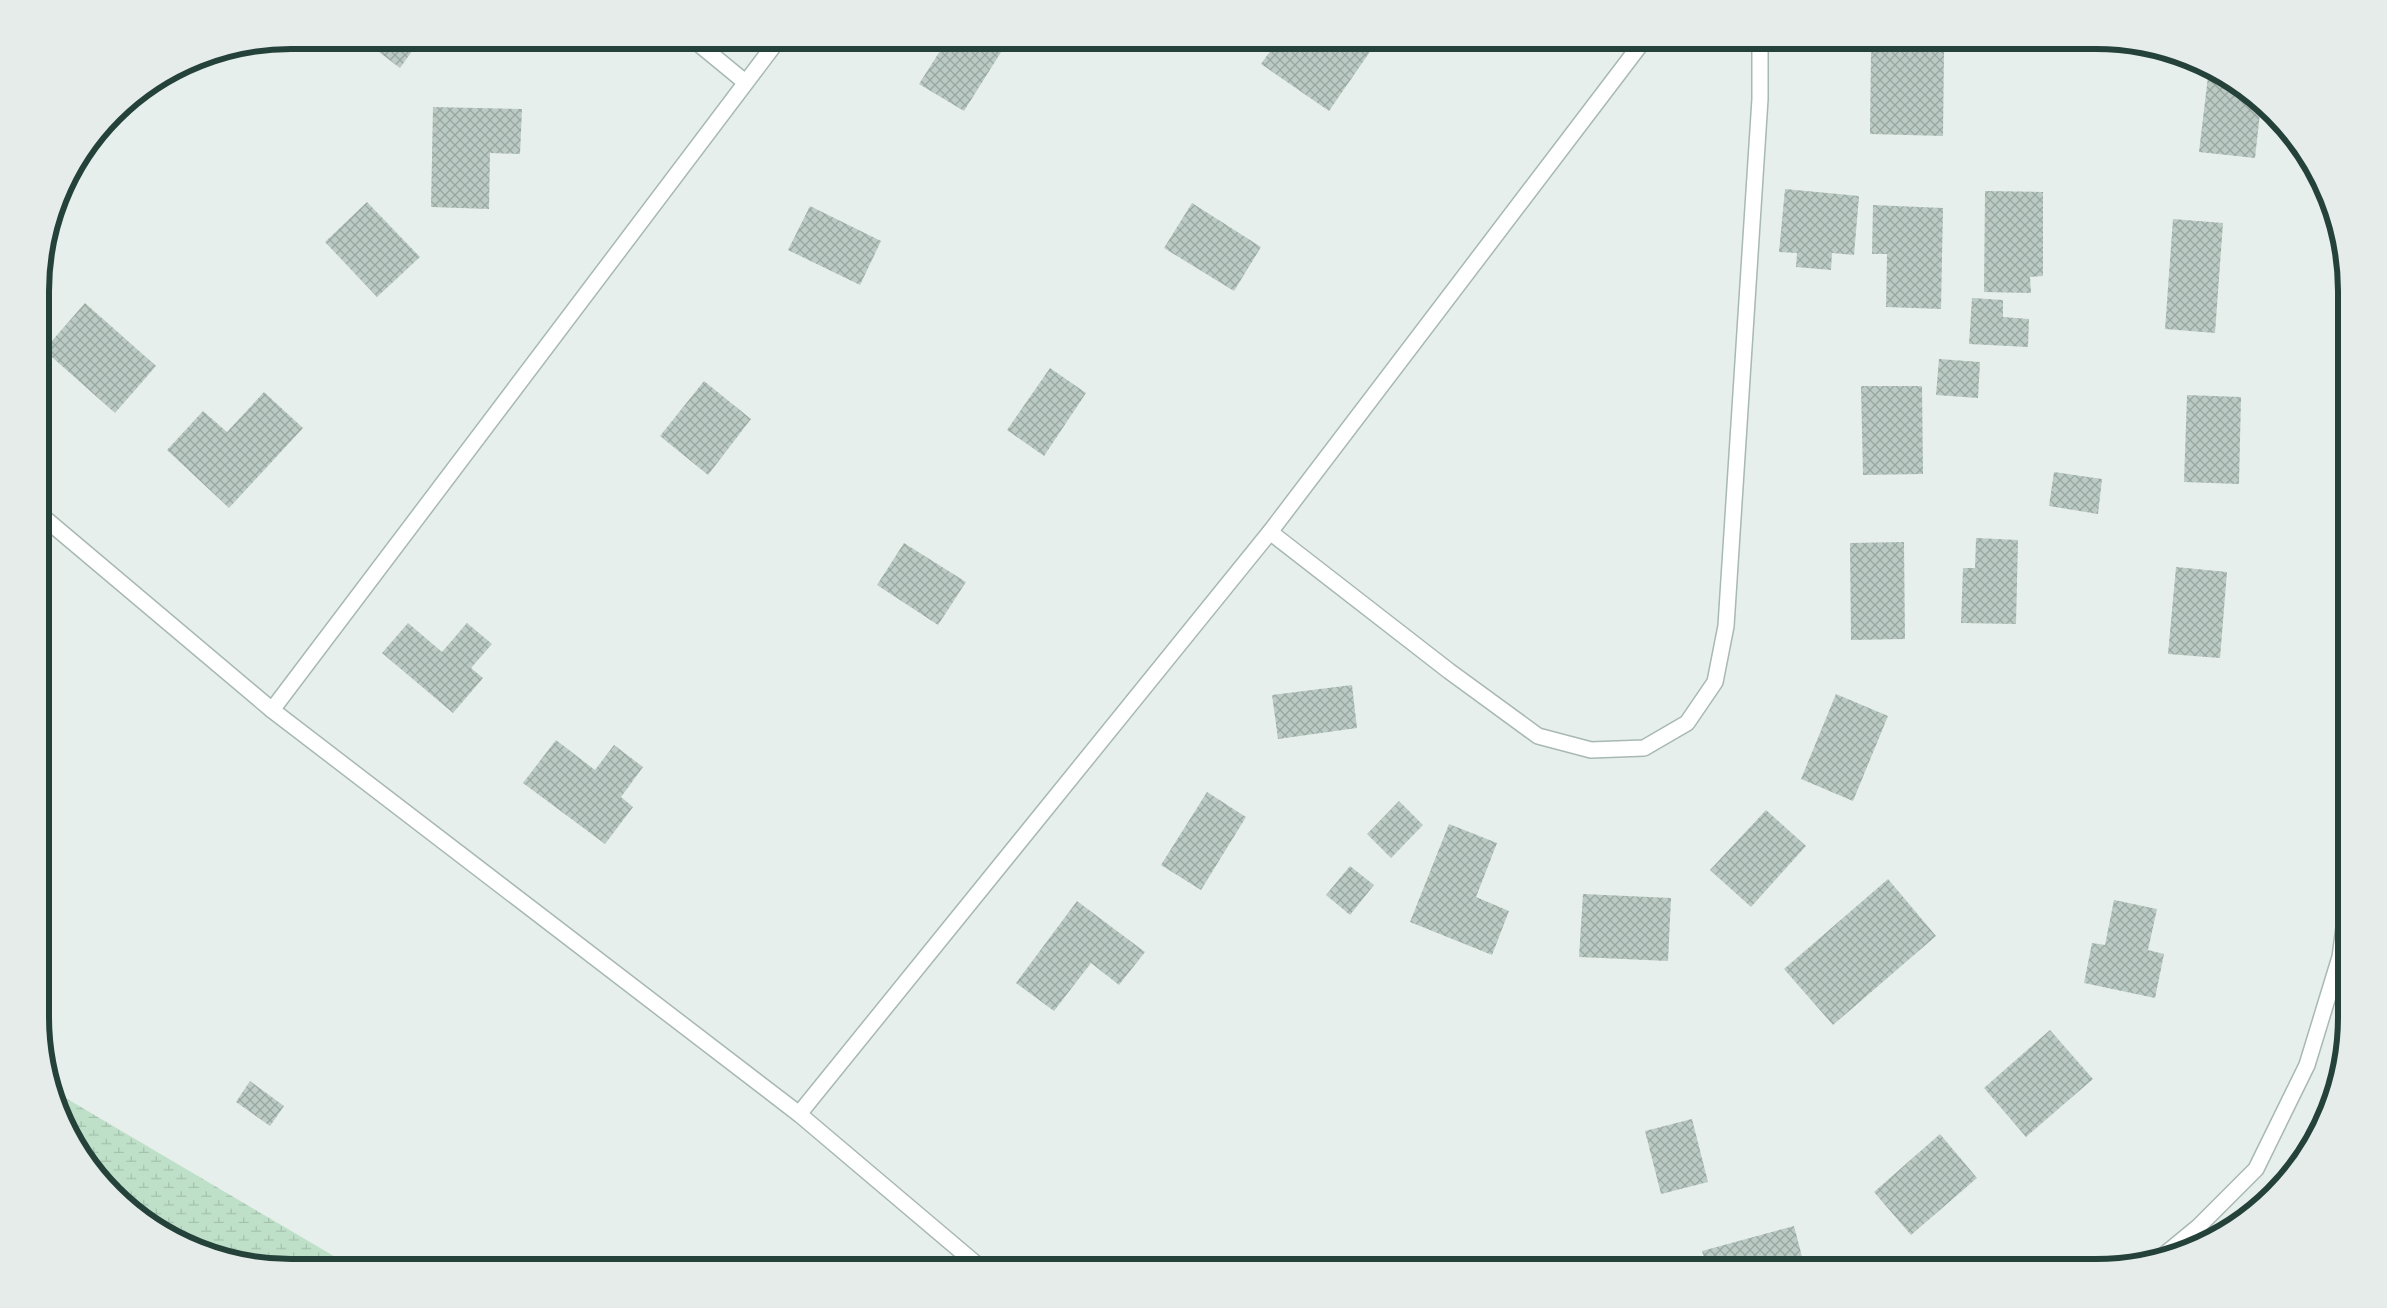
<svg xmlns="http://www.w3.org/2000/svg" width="2387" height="1308" font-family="'Work Sans',sans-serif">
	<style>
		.wetland { fill: url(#wetland-marsh) }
		.building { fill: url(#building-cross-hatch) }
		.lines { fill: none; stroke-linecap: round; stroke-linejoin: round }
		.minor-casing { stroke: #a8b8b2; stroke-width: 18 }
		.minor { stroke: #fff; stroke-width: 15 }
		.rim { fill: none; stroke: #24423a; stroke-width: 6 }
	</style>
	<defs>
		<pattern id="wetland-marsh" width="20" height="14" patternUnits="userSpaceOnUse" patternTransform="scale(1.25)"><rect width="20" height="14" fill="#bfe0c8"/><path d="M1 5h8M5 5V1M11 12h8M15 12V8" fill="none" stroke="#a4c1ad"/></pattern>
		<pattern id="building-cross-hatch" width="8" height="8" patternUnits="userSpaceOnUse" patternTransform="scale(1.25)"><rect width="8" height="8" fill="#bbcac4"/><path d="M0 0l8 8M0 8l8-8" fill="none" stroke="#98a6a0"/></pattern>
	</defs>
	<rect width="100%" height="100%" fill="#e6efeb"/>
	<!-- wetland -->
	<polygon class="wetland" points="52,1090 354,1268 291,1268 226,1259 166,1235 125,1206 82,1156"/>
	<!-- building -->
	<g class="building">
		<polygon points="363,40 420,40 400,68"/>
		<polygon points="947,40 1008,41 964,111 919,84"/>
		<polygon points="1278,40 1372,40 1376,43 1329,111 1261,64"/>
		<polygon points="1871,50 1944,52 1943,136 1870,134"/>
		<polygon points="2209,68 2221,73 2261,104 2255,158 2199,152"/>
		<polygon points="433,107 522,109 520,154 490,153 489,209 431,207"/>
		<polygon points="1785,189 1859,196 1854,255 1832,253 1831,270 1796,267 1797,253 1779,252"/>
		<polygon points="1985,191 2043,192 2043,276 2030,277 2031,293 1984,292"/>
		<polygon points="367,202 420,257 377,297 325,242"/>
		<polygon points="1192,203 1261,247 1234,291 1164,248"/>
		<polygon points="1873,205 1943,208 1941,309 1886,307 1887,254 1872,254"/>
		<polygon points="810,206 881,241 860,285 788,250"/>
		<polygon points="2173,219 2223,223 2215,333 2165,329"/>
		<polygon points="1972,298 2003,300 2003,317 2029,319 2028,347 1969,344"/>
		<polygon points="85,303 156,366 115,413 44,350"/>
		<polygon points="1939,359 1980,362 1978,398 1936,395"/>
		<polygon points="1050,368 1086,393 1044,456 1007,430"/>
		<polygon points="704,381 751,419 708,475 660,436"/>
		<polygon points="1861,386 1922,386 1923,474 1863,475"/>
		<polygon points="264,392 303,428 229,508 167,450 203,411 227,432"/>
		<polygon points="2187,395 2241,397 2239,484 2184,482"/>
		<polygon points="2054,472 2102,479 2098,514 2049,506"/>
		<polygon points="1976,538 2018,540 2016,624 1961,623 1963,568 1975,568"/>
		<polygon points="1904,542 1905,639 1851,640 1850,543"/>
		<polygon points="904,543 966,582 938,625 877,585"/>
		<polygon points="2176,567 2227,572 2220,658 2168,654"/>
		<polygon points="408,623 442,652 467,623 492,644 471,668 483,678 453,713 382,653"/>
		<polygon points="1352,685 1357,728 1278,739 1272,695"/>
		<polygon points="1836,694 1888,716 1853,801 1801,779"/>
		<polygon points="556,740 595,770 614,745 643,767 621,797 633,807 605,844 523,783"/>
		<polygon points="1207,792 1246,817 1201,890 1161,865"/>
		<polygon points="1399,801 1423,825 1391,858 1367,834"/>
		<polygon points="1766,810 1806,846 1751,907 1710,870"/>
		<polygon points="1449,824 1497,843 1476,897 1509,911 1492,955 1410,922"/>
		<polygon points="1350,866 1374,885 1350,915 1326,895"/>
		<polygon points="1888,879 1936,936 1833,1025 1784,969"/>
		<polygon points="1583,894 1671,898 1668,961 1579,957"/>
		<polygon points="2114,900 2157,909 2148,950 2164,954 2155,998 2084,983 2092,943 2105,945"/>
		<polygon points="1077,901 1145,952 1119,985 1091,963 1054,1011 1016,983"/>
		<polygon points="2050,1030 2093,1079 2026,1137 1984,1088"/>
		<polygon points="250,1081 284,1106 270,1126 236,1102"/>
		<polygon points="1692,1119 1708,1182 1661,1194 1645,1131"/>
		<polygon points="1940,1134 1977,1178 1911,1235 1874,1192"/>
		<polygon points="1794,1226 1805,1268 1707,1268 1702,1251"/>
	</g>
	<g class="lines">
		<defs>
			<g id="minor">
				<polyline points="694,40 745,82"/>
				<polyline points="42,516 272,710 799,1114 981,1268"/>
				<polyline points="1270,532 1449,671 1538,736 1591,750 1644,748 1687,723 1715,682 1726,626 1760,99 1760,48 1758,40"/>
				<polyline points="272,710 778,40"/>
				<polyline points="799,1114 1270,532 1644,40"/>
				<polyline points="2158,1260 2198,1227 2256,1169 2307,1065 2340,957 2346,913"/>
			</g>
		</defs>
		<!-- minor casing -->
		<use href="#minor" class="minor-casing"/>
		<!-- minor -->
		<use href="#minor" class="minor"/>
	</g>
	<!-- crop -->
	<path d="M0 0H2387V1308H0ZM291 49H2096A242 242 0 0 1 2338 291V1017A242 242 0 0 1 2096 1259H291A242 242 0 0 1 49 1017V291A242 242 0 0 1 291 49Z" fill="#e6ecea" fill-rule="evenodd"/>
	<path class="rim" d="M291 49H2096A242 242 0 0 1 2338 291V1017A242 242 0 0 1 2096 1259H291A242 242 0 0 1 49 1017V291A242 242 0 0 1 291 49Z"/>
</svg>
